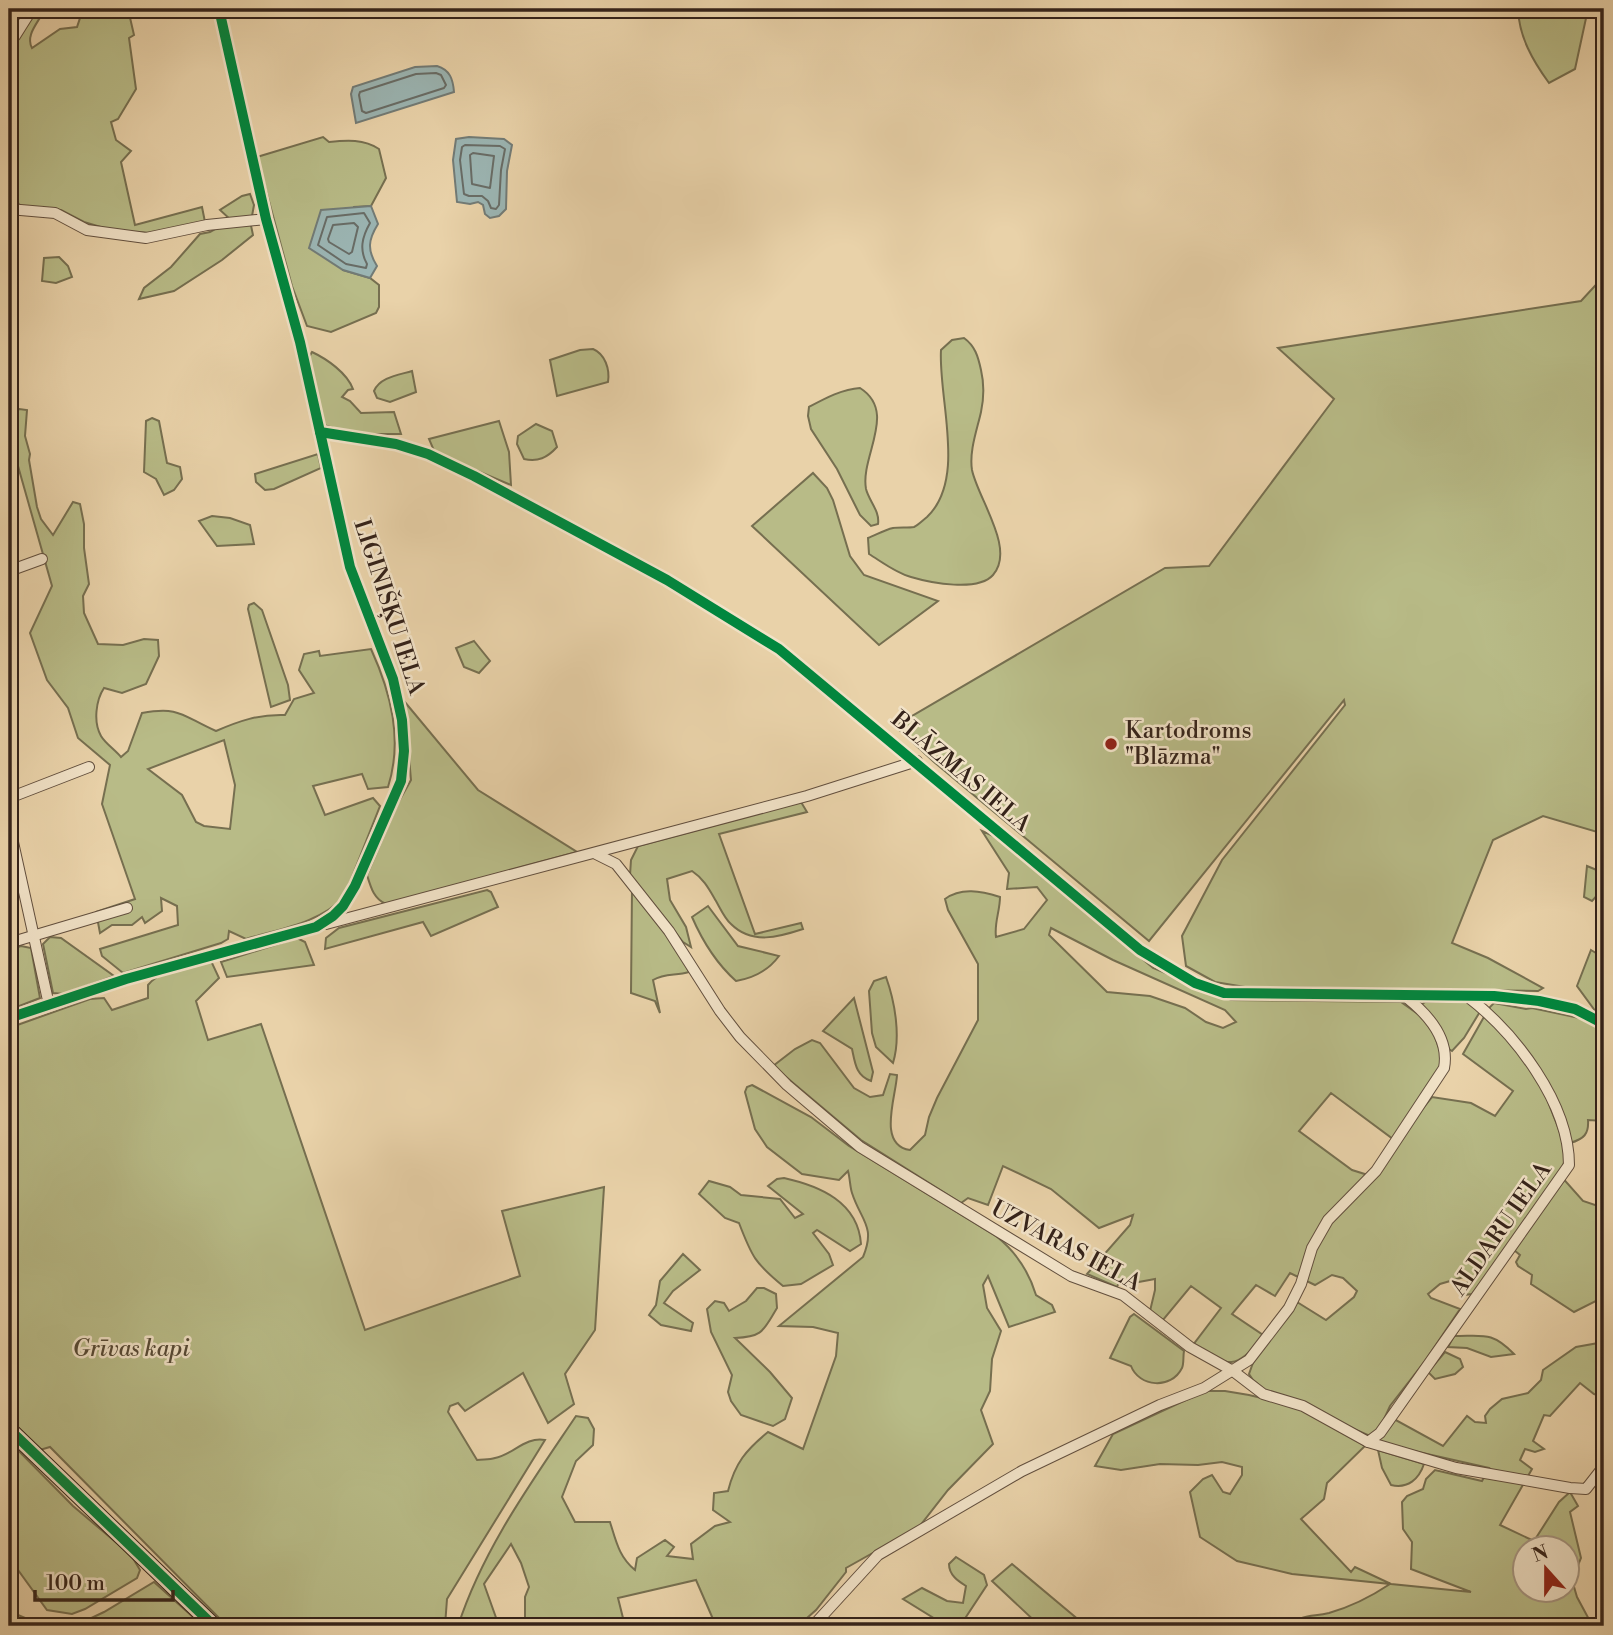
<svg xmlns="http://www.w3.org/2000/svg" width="1613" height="1635" font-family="'Libre Bodoni',serif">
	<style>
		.green { fill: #b8bb87; stroke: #766f50; stroke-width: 2; fill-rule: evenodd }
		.water { fill: #9bb5b3; stroke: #727b76; stroke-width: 2 }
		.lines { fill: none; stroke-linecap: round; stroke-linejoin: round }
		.shore { stroke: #686c66; stroke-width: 2 }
		.minor-casing { stroke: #624f3e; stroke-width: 12 }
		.secondary-casing { stroke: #35231a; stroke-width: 17 }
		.minor { stroke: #f1e2c7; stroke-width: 10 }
		.secondary { stroke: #f1e2c7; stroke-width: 14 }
		.cycleway-casing { stroke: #f1e2c7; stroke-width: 15 }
		.cycleway { stroke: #00873e; stroke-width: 10 }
		.poi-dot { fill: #8f2418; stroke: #f1e2c7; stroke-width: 2.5 }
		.labels { text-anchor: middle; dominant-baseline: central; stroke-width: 5; stroke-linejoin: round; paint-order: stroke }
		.street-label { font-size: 23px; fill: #35231a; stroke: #f1e2c7 }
		.poi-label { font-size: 23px; fill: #35231a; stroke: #f1e2c7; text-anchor: start }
		.park-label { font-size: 23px; font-style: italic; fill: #564935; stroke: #f1e2c7 }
	</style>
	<rect width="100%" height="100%" fill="#e9d2a9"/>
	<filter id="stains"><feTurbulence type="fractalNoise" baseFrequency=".00286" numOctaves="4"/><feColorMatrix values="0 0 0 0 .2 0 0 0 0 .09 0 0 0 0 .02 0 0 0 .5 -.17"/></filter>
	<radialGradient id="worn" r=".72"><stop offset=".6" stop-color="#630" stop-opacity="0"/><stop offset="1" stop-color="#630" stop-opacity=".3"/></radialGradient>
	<!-- green -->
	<g class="green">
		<path d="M37 9H128L134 35 129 38 136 89 118 119 111 122 116 140 131 151 121 162 135 225 202 207 205 222 152 233 114 231 84 222 61 210 20 207 16 198 9 195V34L13 38ZM53 15 80 18 77 27 60 29 32 48C26 37 35 26 41 16Z"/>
		<path d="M1518 9H1588L1575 69 1549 83C1533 61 1519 37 1518 9Z"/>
		<path d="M323 137 329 142C347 140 364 139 379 149L386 178 371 206 354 207 343 270 370 278 379 285V307L376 313 331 332 307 326 292 286 257 157Z"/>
		<polygon points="250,194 254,205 252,216 249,216 253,235 222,260 174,291 139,299 144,288 171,267 200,234 210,232 231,220 220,210 242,196"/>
		<polygon points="59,257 68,266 72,277 56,283 42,281 44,258"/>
		<polygon points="1604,276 1604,834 1543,816 1493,840 1452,943 1488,958 1543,988 1538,991 1245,987 1215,982 1186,966 1182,936 1222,860 1345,705 1344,700 1149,941 934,762 895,726 1165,568 1209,566 1334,399 1278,348 1581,301"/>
		<path d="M964 338C975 346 978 356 981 370 984 383 984 398 981 412 977 430 969 451 972 470 978 499 1016 549 993 575 978 592 931 583 911 577 896 573 882 562 869 554L868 538C876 535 884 530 893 528 899 527 908 528 914 527 918 525 923 520 927 517 967 479 938 399 941 350L952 340Z"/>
		<path d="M593 349C605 354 610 369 608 382L557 396 550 360 580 350Z"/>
		<path d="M312 352C327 359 347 373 353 389L348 390 342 397 350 401 361 413 394 412 401 434H352L324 425 308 359Z"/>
		<path d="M412 371 416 392 390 402 377 398 374 391C380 377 399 375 412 371Z"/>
		<path d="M860 388C898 412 860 456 866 489 869 501 880 511 878 524L871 526 860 515 837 469 811 429 808 416 809 407C824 399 842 389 860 388Z"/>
		<path d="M19 409 27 410 25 436 30 454 29 460 37 507 41 519 53 535 73 502 80 504 84 524V548L89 584 83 596 84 613 98 644 123 645 144 639 158 640 159 656 146 684 122 693 104 688C96 700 93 722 101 736 105 743 115 750 121 757L128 751 142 713C180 706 182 716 216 731 239 721 259 714 285 715L294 699 314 693 299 670 304 654 319 651 320 656 371 649C391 693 403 740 388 787L368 789 362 774 313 786 325 815 373 798 380 806 344 897C320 923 279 929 246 939L229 931 228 939 221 943 123 973 102 956 100 949 178 925 177 906 161 898 162 911 145 923 142 917 132 925H112L100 933 96 912 135 899 102 804 110 765 78 738 68 708 47 680 30 633 52 586 16 459 9 461V424ZM224 740 235 785 230 829 204 826 196 822 182 795 148 769Z"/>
		<polygon points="152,418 159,421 167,463 180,467 182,479 174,490 164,495 156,479 144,472 146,421"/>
		<polygon points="499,421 509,452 511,485 435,453 429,439"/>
		<path d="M536 424 552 431 557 447C547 458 538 462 524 459L517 444 518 436Z"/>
		<polygon points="318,454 321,468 274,489 265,490 256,482 255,474"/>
		<polygon points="813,473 827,488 833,500 850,556 864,575 938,601 879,645 752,526"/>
		<polygon points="212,516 230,518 250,525 254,544 217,546 199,521"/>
		<polygon points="254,603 262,610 288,685 290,700 271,707 248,609 249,605"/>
		<polygon points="474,641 490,661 479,673 464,667 456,648"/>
		<path d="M404 701 478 790 577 852 386 904C374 899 371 888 367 875L398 803 411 780Z"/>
		<path d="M801 802 807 812 719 834 755 934 801 923 803 929C779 937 752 945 731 924 725 919 720 908 716 901 709 889 704 879 692 871L667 879 670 900 686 927 691 947 683 942 630 875 631 860 638 846Z"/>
		<path d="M982 831 996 837 1153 968 1231 1000 1401 1002 1422 1017 1434 1034 1441 1054 1440 1069 1393 1139 1331 1093 1299 1131 1352 1170 1368 1175 1432 1097 1471 1103 1495 1116 1513 1091 1463 1054 1489 1008 1494 1003 1526 1009 1532 1008 1584 1019 1604 1030V1121L1588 1120C1589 1134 1584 1139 1570 1143L1566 1122 1559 1104H1549C1556 1125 1574 1154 1559 1174L1583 1201 1604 1208V1297L1574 1312 1531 1284 1532 1275 1518 1266 1516 1262 1520 1255 1509 1246 1472 1294 1464 1295 1468 1281 1467 1276 1440 1284 1428 1294 1431 1298 1460 1309 1425 1361 1390 1406 1379 1430 1370 1436 1266 1391 1253 1380 1249 1374 1254 1360 1297 1302 1326 1320 1354 1297 1357 1291 1343 1278 1332 1275 1315 1285 1290 1273 1275 1296 1256 1285 1232 1314 1266 1337C1232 1369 1233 1369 1193 1345L1221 1308 1191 1286 1163 1320 1150 1311 1155 1290V1279L1128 1284 1119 1282 1117 1287 1087 1274 1130 1225 1133 1215 1099 1228 1051 1189 1003 1166 988 1205 968 1198 961 1203 861 1140 773 1066 795 1049 812 1040 820 1043 854 1088 870 1097 883 1095 890 1074 897 1075C896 1097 877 1145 910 1150L925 1135 929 1117 937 1098 978 1020V964L948 910 945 899C961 887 981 891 1000 897 1000 911 994 923 996 937L1024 929 1047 900 1037 887 1007 889 1009 873ZM1051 928 1113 960 1225 1010 1236 1022 1223 1028 1206 1022 1185 1008 1150 996 1107 992 1049 935Z"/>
		<polygon points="1587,866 1604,873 1602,890 1592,901 1584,897"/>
		<path d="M632 889 679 951 689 972C676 976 665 973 653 980L660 1013 655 1001 631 993Z"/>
		<polygon points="487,890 491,892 498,907 431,936 423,922 325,949 326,938 339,928"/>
		<path d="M708 906 738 946 779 956C768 971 754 978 736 981 717 964 702 940 692 917Z"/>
		<polygon points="50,937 61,938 114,976 64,994 53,993 43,944"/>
		<polygon points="297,938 305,942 314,965 227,977 221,962"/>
		<polygon points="21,946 31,948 40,998 9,1010 9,950"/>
		<polygon points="1591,950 1604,958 1604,1016 1596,1012 1577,986"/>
		<path d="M208 959 212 963 219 978 196 1001 208 1040 261 1024 365 1330 520 1276 502 1211 604 1187 595 1330 565 1374 574 1404 548 1423 523 1373 465 1411 458 1403 450 1406 448 1412 477 1460C483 1459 489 1460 495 1458 512 1455 526 1436 545 1440L447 1599 445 1626H227L50 1447 40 1450 9 1421V1028L90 999 104 998 112 1010 148 998V985C161 969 189 965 208 959Z"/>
		<path d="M886 977C895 1002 901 1037 893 1063L876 1047 872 1033 869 991 874 981Z"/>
		<path d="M854 998 873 1072 871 1081C856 1076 855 1063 852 1049L823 1031Z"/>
		<polygon points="1471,1001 1481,1010 1464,1038 1452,1051 1449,1049 1439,1029 1421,1005 1425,1002"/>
		<path d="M752 1085 811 1117 849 1146 996 1236C1015 1251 1029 1272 1036 1295L1052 1305 1055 1312 1009 1327 988 1276 983 1285 987 1308 1001 1331 992 1359 990 1391 981 1410 993 1444 948 1490 919 1527 846 1568V1572L816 1610 798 1626H716L696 1580 618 1598 625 1626H525V1597L529 1587 521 1563 511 1544 484 1584 499 1626H458C483 1549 531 1483 576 1416L588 1418 594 1429 593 1445 576 1461 562 1497 575 1522H610C616 1541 619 1557 635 1570L637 1558 665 1540 674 1547 667 1556 693 1559 691 1544 715 1526 730 1522 713 1510 714 1493 728 1491C735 1463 746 1450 768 1432L803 1449 836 1356 838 1333 813 1327 779 1326 863 1257C876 1226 861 1221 852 1193 850 1187 850 1178 848 1171L839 1180 802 1174 767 1147 755 1129 745 1092 747 1087Z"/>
		<path d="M784 1178C820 1186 858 1202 861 1244L850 1251 817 1230 813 1233 829 1254 833 1265 801 1284 783 1286C755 1263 752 1257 739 1223L725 1218 699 1194 709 1181 730 1187 741 1195 780 1199 795 1218 803 1214 768 1186 777 1179Z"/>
		<polygon points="683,1254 700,1270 673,1291 664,1303 693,1323 691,1331 661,1325 649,1315 656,1305 660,1281"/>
		<path d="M757 1288H764L776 1294 777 1308C763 1331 763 1337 735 1338L770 1372 792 1398 785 1419 773 1426 741 1415 731 1401 728 1392 732 1375 711 1332 707 1309 715 1301 724 1303 729 1311 746 1301Z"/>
		<path d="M1134 1314 1184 1351C1183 1356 1184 1364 1182 1368 1171 1390 1139 1387 1131 1366L1110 1358 1130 1317Z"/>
		<path d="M1454 1336C1483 1336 1492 1331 1514 1354L1491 1357 1467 1348 1448 1347Z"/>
		<path d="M1604 1342V1397L1594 1394 1580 1383 1550 1416 1544 1415 1533 1441 1544 1449 1535 1452 1525 1449 1520 1460 1532 1469 1500 1525 1534 1541 1559 1502 1570 1492 1578 1506 1570 1512 1581 1558 1572 1580 1577 1597 1592 1625 1604 1623V1626H1287C1303 1614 1311 1617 1329 1613 1350 1607 1372 1596 1390 1584L1292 1574 1237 1561 1200 1537 1190 1492 1203 1479 1212 1475 1223 1492 1230 1494 1242 1475V1467L1222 1462 1198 1465 1160 1464 1121 1470 1095 1466 1113 1434 1205 1391H1225L1249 1395 1300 1407 1332 1424 1365 1446 1327 1483 1324 1499 1301 1519 1351 1572 1355 1567 1391 1584 1471 1592 1411 1569 1412 1542 1403 1529 1402 1502 1407 1496 1423 1489 1426 1479 1435 1470 1482 1481 1489 1468 1374 1442 1394 1419 1443 1446 1467 1416 1475 1422 1486 1423 1485 1416 1490 1409 1502 1399 1528 1393 1541 1380 1543 1370 1576 1347ZM1526 1548H1568V1590H1526Z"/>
		<polygon points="1445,1352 1460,1359 1463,1367 1455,1374 1435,1379 1428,1372"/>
		<polygon points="9,1441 73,1506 131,1555 140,1570 137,1578 85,1609 72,1614 47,1610 18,1570 9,1565"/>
		<path d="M1378 1450 1424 1464C1419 1479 1408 1489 1391 1485L1382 1468Z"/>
		<path d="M956 1557 984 1575 987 1585 960 1626H939L940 1622 903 1599 922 1588 947 1601 963 1603 966 1586C958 1581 949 1575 949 1564Z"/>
		<polygon points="1012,1564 1086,1626 1040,1626 992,1581"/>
		<polygon points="154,1582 203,1626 9,1626 9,1611 25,1618 83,1622 104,1612"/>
	</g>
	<!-- water -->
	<g class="water">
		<path d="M437 66C450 70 453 79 454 92L356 123 351 94 353 87 415 67Z"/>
		<polygon points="469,137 504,139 512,145 507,171 506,209 499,216 490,218 485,214 483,205 478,202 470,204 457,202 453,160 456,139"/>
		<path d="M371 206 378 224C368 240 367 250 377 266L370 278 343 270 309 248 321 210Z"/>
	</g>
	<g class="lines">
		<!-- shore -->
		<g class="shore">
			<polygon points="436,73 441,75 446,85 444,88 366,113 362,111 359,95 360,92 416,74"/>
			<polygon points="465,145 500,146 505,149 501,170 499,205 496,209 491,208 488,201 482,196 469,196 464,194 460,160 462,147"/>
			<polygon points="473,153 494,156 490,188 472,184 470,155"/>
			<path d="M364 213 370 223C362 237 359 250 367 264L366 268 346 264 318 245 327 217Z"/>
			<polygon points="354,223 358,227 352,252 349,254 329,242 328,239 333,225"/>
		</g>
		<defs>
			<g id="minor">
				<polyline points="15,36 32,9"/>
				<polyline points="9,209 55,213 87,230 146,238 207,225 266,219"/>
				<polyline points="320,432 396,444 428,454 474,476 667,580 779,649 1140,950 1195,983 1224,993 1494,996 1539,1001 1575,1009 1604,1024"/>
				<polyline points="9,571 42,559"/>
				<polyline points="9,798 89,767"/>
				<polyline points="9,824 49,1005"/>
				<polyline points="596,854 616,864 669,931 720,1011 740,1037 787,1085 860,1147 1071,1276 1123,1295 1190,1347 1233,1371 1263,1394 1303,1406 1368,1442 1456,1468 1570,1488 1586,1489 1604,1466"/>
				<polyline points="326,924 807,796 917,761"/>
				<polyline points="9,943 127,908"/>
				<polyline points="9,1018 126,979 316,927 333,916 343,906 355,886 401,781 404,751 402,720 393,679 350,567 300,342 266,219 219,9"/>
				<path d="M1368 1442 1380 1433 1569 1165C1569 1103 1515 1033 1468 997"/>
				<path d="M813 1626 878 1555 1022 1471 1160 1405 1204 1388 1249 1360 1289 1308 1301 1284 1312 1248 1328 1220 1376 1171 1444 1068C1450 1037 1426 1012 1402 994"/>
			</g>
			<polyline id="secondary" points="9,1429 214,1626"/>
		</defs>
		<!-- minor casing -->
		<use href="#minor" class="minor-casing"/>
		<!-- secondary casing -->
		<use href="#secondary" class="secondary-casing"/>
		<!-- minor -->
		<use href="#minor" class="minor"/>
		<!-- secondary -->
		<use href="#secondary" class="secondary"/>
		<defs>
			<g id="cycleway">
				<polyline points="320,432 396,444 428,454 474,476 667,580 779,649 1140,950 1195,983 1224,993 1494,996 1539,1001 1575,1009 1604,1024"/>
				<polyline points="9,1018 126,979 316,927 333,916 343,906 355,886 401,781 404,751 402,720 393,679 350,567 300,342 266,219 219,9"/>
				<polyline points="9,1429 214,1626"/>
			</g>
		</defs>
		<!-- cycleway casing -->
		<use href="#cycleway" class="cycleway-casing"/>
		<!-- cycleway -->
		<use href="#cycleway" class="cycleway"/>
	</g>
	<!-- markers -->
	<circle class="poi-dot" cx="1111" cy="744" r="7"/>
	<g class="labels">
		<!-- street labels -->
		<g class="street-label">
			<text transform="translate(389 607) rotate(72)">LIGINIŠĶU IELA</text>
			<text transform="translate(961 772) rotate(40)">BLĀZMAS IELA</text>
			<text transform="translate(1501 1229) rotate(-55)">ALDARU IELA</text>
			<text transform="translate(1066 1246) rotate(28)">UZVARAS IELA</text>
		</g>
		<!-- poi labels -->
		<g class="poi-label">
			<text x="1125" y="731">Kartodroms<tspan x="1125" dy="26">"Blāzma"</tspan></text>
		</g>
		<!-- park labels -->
		<g class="park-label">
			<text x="131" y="1349">Grīvas kapi</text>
		</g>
	</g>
	<!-- margin -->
	<rect width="1613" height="1635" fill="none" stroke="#e9d2a9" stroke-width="35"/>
	<rect x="10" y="10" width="1592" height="1614" fill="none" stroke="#35231a" stroke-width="3.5"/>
	<rect x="18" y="18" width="1578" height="1600" fill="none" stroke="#35231a" stroke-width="2"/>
	<!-- north arrow -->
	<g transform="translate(1546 1569) rotate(339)"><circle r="33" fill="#f1e2c7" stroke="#a69682" stroke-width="2"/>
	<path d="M0-5L12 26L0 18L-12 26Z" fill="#8f2418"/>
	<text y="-10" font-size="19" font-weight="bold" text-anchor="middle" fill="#35231a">N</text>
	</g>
	<!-- scale -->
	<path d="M35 1590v10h138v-10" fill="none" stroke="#35231a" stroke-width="3.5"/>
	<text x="46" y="1590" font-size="21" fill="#35231a" stroke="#f1e2c7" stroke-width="5" paint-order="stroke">100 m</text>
	<rect width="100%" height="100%" filter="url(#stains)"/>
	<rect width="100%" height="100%" fill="url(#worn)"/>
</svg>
